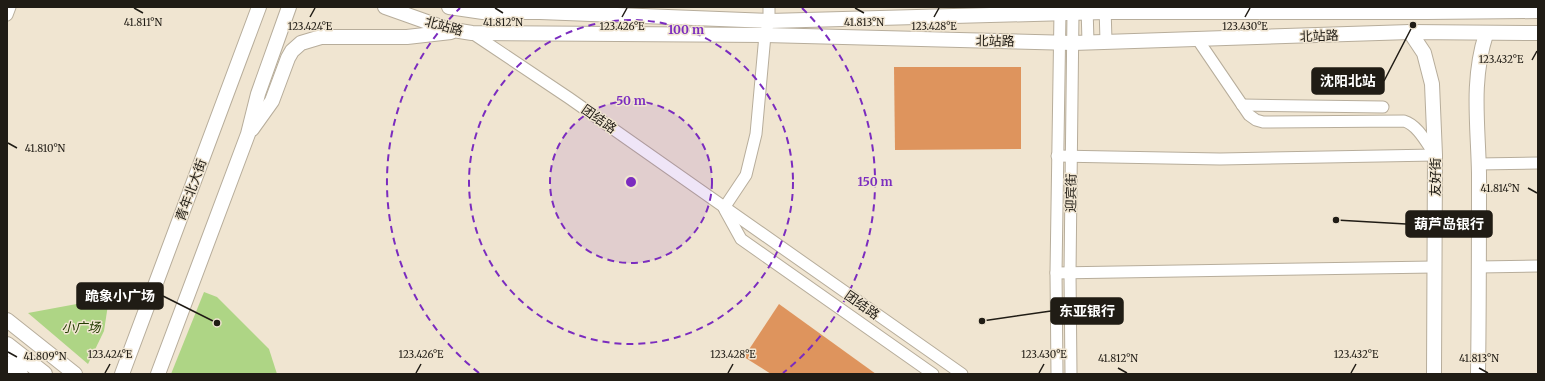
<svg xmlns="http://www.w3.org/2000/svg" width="1545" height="381" font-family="Merriweather,'Noto Sans SC',serif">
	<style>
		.green { fill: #aed585 }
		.building { fill: #de945d }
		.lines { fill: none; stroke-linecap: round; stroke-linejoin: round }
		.minor-casing { stroke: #b7ad9b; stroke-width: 13 }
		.major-casing { stroke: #b7ad9b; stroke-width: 16 }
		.highway-casing { stroke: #b7ad9b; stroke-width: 18 }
		.minor { stroke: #fff; stroke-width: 11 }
		.major { stroke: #fff; stroke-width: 14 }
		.highway { stroke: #fff; stroke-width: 16 }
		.ticks { fill: none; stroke: #201c15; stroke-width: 1.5 }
		.ring { fill: none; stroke: #7b2cbf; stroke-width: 2; stroke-dasharray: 7 5 }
		.labels { text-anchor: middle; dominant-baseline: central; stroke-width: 3; stroke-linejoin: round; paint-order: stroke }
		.street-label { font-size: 13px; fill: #201c15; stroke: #f0e5d1 }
		.park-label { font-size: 13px; font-style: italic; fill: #233a00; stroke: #f0e5d1 }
		.ticks-label { font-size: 10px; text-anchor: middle; fill: #201c15; stroke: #f0e5d1; stroke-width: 3; stroke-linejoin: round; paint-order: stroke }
		.centre { fill: #7b2cbf; stroke: #f0e5d1; stroke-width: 2 }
		.ring-label { font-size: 12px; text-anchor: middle; font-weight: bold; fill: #7b2cbf; stroke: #f0e5d1; stroke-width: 3; stroke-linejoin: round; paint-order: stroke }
		.leader { fill: none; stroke: #201c15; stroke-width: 1.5 }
		.callout-dot { fill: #201c15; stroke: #f0e5d1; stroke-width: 1.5 }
		.callout { fill: #201c15; stroke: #201c15; stroke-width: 1.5 }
		.callout-label { font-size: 14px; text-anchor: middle; font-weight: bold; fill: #fff }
	</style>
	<rect width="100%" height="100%" fill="#f0e5d1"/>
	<!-- green -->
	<g class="green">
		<polygon points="204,292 217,297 269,349 277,374 171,374"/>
		<polygon points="109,298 104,331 88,364 28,313"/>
	</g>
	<!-- building -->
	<g class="building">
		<polygon points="894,67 1021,67 1021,149 895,150"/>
		<polygon points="779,304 876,374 771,374 744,357"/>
	</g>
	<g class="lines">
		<defs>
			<g id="minor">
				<polyline points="1087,7 1088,42"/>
				<polyline points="1105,7 1106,41"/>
				<polyline points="7,15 10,7"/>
				<polyline points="472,33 569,98 962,374"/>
				<path d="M1198 40 1249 115 1256 120 1263 122 1404 121C1418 125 1427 144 1435 155"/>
				<polyline points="1242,105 1383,107"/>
				<polyline points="1057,156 1220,159 1435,155"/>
				<polyline points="1478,164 1538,163"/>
				<polyline points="724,208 746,175 756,134 765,35 769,21 769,7"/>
				<polyline points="725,210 741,239 933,374"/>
				<polyline points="1479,267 1538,266"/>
				<polyline points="1056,273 1434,267"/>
				<polyline points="1057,374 1056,273 1060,12"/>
				<polyline points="1071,374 1070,273 1073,12"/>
			</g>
			<g id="major">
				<polyline points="385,7 447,29 472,33 765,35 1073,43 1410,32 1538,33"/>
				<polyline points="449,7 483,12 540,12 769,21 1105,12 1427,12 1538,11"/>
				<polyline points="1410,32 1424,53 1432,84 1435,155 1434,374"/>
				<polyline points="252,129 272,101 288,58 292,51 301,43 321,37 407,37 451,32"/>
				<polyline points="7,320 75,374"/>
				<polyline points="122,374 259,7"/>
				<polyline points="158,374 248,134 258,94 289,7"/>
				<path d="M1478 374C1479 307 1479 240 1479 173 1478 124 1471 81 1486 34"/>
			</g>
			<g id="highway">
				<polyline points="7,345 44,374"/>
				<polyline points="7,364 20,374"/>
			</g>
		</defs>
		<!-- minor casing -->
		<use href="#minor" class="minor-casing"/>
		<!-- major casing -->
		<use href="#major" class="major-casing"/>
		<!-- highway casing -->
		<use href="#highway" class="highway-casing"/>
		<!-- minor -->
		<use href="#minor" class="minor"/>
		<!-- major -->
		<use href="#major" class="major"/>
		<!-- highway -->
		<use href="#highway" class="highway"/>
	</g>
	<!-- ticks -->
	<path class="ticks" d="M134 8 143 13M495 8 503 13M855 8 864 13M310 17 315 8M622 17 627 8M934 17 939 8M1245 17 1250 8M1532 60 1537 51M8 143 17 148M1528 188 1537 193M8 352 17 357M1118 368 1127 373M1479 368 1488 373M105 373 110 364M416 373 421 364M728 373 733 364M1039 373 1044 364M1351 373 1356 364"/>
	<!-- distance rings -->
	<circle cx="631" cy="182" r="81" fill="#7b2cbf" fill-opacity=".12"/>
	<g class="ring">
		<circle cx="631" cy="182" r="81"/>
		<circle cx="631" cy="182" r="162"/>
		<path d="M479 373A244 244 0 0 1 460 8M802 8A244 244 0 0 1 783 373"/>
	</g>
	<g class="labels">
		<!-- street labels -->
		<g class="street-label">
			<text transform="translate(444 26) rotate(15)">北站路</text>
			<text transform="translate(1319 36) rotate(-2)">北站路</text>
			<text transform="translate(995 41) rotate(1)">北站路</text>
			<text transform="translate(599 119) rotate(35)">团结路</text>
			<text transform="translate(1435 177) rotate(-90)">友好街</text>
			<text transform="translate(191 190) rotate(-70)">青年北大街</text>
			<text transform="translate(1071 193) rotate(-89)">迎宾街</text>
			<text transform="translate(862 305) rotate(35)">团结路</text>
		</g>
		<!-- park labels -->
		<g class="park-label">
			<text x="81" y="327">小广场</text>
		</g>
	</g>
	<g class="ticks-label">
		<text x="143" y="26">41.811°N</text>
		<text x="503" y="26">41.812°N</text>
		<text x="864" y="26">41.813°N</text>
		<text x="1245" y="30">123.430°E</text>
		<text x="310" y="30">123.424°E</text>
		<text x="622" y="30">123.426°E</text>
		<text x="934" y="30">123.428°E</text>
		<text x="1501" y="63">123.432°E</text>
		<text x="45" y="152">41.810°N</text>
		<text x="1500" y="192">41.814°N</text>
		<text x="110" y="358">123.424°E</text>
		<text x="421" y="358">123.426°E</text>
		<text x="733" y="358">123.428°E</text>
		<text x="1044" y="358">123.430°E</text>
		<text x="1356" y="358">123.432°E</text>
		<text x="45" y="360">41.809°N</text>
		<text x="1118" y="362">41.812°N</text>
		<text x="1479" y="362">41.813°N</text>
	</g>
	<circle cx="631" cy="182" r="6" class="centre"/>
	<g class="ring-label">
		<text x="686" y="34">100 m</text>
		<text x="631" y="105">50 m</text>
		<text x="875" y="186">150 m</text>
	</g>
	<!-- callouts -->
	<path class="leader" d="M1413 25L1384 81M1336 220L1406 224M217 323L163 296M982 321L1051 311"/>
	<g class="callout-dot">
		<circle cx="1413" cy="25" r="4"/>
		<circle cx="1336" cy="220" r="4"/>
		<circle cx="217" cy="323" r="4"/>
		<circle cx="982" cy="321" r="4"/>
	</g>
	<g class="callout">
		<rect x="1312" y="68" width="72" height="26" rx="4"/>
		<rect x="1406" y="211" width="86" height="26" rx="4"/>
		<rect x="77" y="283" width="86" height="26" rx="4"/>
		<rect x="1051" y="298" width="72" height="26" rx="4"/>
	</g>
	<g class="callout-label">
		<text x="1348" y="86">沈阳北站</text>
		<text x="1449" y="229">葫芦岛银行</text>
		<text x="120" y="301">跪象小广场</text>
		<text x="1087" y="316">东亚银行</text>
	</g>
	<!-- border -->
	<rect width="1545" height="381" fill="none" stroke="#201c15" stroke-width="16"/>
</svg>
